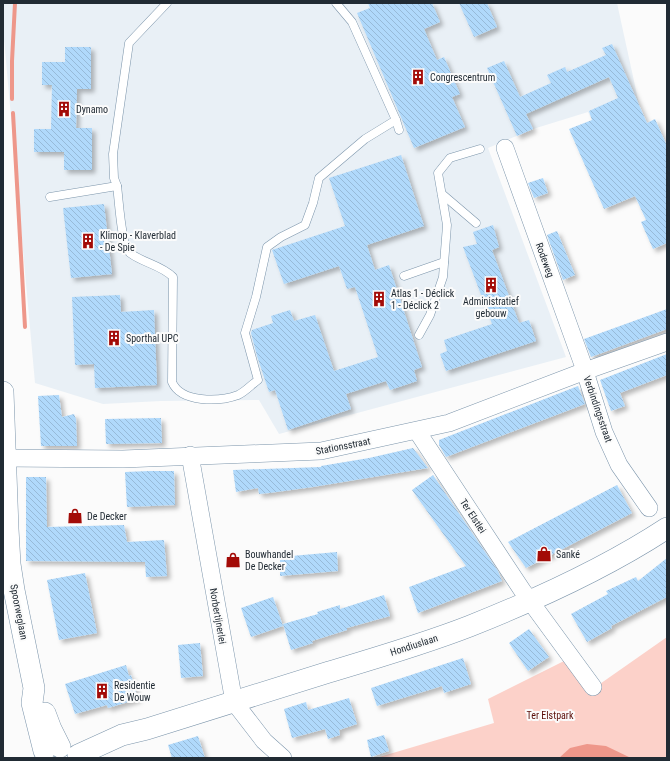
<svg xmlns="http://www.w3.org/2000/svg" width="670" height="761" font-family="'Roboto Condensed',sans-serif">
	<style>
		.built { fill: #e9f0f6 }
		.park { fill: #fcd1c9 }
		.water { fill: #ee978a }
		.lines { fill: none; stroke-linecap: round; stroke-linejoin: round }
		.stream { stroke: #ee978a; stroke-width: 4 }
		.building { fill: url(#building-back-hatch); filter: url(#shadow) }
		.service-casing { stroke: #7c95ab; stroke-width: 9 }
		.minor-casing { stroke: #7c95ab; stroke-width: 18 }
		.tertiary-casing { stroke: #7c95ab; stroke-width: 22 }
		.service { stroke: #fff; stroke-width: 8 }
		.minor { stroke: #fff; stroke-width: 17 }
		.tertiary { stroke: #fff; stroke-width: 21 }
		.labels { text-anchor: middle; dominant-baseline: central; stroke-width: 4; stroke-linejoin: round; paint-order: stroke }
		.poi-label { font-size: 10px; fill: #212b34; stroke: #fbfbfb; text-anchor: start }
		.street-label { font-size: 10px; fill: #212b34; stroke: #fbfbfb }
		.park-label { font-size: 10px; fill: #5a0d08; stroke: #fbfbfb }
	</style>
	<defs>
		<pattern id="building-back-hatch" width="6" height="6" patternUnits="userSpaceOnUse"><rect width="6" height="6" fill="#b0d9fb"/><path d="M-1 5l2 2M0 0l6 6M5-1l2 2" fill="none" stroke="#97bad8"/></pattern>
		<filter id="shadow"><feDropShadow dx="3.5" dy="3.5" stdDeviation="2" flood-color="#0004"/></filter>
	</defs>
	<rect width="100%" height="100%" fill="#fbfbfb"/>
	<!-- built -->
	<polygon class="built" points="3,3 617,3 639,104 594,124 588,112 533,129 488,148 566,357 279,434 259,400 161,401 103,404 35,383 3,28"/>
	<!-- park -->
	<polygon class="park" points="667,637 667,758 376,758 494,723 488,699 566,660 587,693"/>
	<!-- water -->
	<polygon class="water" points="587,744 606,746 631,758 559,758 570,748"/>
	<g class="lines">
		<!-- stream -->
		<g class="stream">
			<polyline points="12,99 12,61 15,3"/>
			<polyline points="13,113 25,327"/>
		</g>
	</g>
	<!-- building -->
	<g class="building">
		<polygon points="368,3 432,3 440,22 424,29 437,60 444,57 460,94 452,97 465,127 414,148 357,13 370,8"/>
		<polygon points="459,3 487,3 497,27 474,37"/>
		<polygon points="612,44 647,123 655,119 667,146 667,243 653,249 641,222 646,220 635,196 604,209 569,129 592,120 589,111 618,98 609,77 526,114 533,129 517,136 487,68 504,61 520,97 551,83 547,75 565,67 567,72 606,55 602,48"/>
		<polygon points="65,47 91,47 91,89 77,89 76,128 92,128 92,170 64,170 64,152 34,152 34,129 51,129 52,85 42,85 42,62 65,62"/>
		<polygon points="401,155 424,226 367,245 375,270 389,265 422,367 414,370 417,381 390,390 386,381 346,394 351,409 288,430 275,390 269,392 257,356 251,333 252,330 273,323 271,316 290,310 294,321 315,315 334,371 378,357 355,287 347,289 339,266 284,284 272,250 345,226 329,178"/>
		<polygon points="543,178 548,193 534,198 528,183"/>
		<polygon points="104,204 112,274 71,278 63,208"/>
		<polygon points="493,225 499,247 492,250 519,323 529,320 536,341 446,371 440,354 447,351 444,340 492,324 463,247 477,244 473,232"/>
		<polygon points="557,231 575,275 563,280 547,235"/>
		<polygon points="120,295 121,312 154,310 157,385 95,388 94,364 75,365 72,297"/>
		<polygon points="667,309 667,329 591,357 584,339"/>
		<polygon points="667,354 667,375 620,393 625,406 611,411 600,380"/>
		<polygon points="578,386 585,404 446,457 439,445 439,440"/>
		<polygon points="59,395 62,417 74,414 76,419 77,446 41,446 38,396"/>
		<polygon points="161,418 162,443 106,444 105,419"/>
		<polygon points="413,448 428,468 313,487 269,493 259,494 258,488 236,492 233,470 321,467 321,466 369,458"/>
		<polygon points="150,471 174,471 175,505 127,507 125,472"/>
		<polygon points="433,475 498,571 502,581 418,613 409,587 466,566 412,490"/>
		<polygon points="26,477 46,477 47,527 124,525 127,542 164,540 167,576 146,577 145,562 26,561"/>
		<polygon points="617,485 632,513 526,568 508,542"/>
		<polygon points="337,552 338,571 280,576 280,557"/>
		<polygon points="667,558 667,597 611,626 612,628 587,642 571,614 608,594 606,591 636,577 638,581"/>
		<polygon points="85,573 97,633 59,640 47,580"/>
		<polygon points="384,595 390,616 347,628 347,630 312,641 313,643 291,650 283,624 318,614 317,612 340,605 340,609"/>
		<polygon points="273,597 283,626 251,637 241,608"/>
		<polygon points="529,629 549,657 528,671 509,643"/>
		<polygon points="200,643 203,676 181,678 178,645"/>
		<polygon points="463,658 471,684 444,693 442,686 377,706 371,688"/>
		<polygon points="126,665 129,676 131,675 138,699 108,708 107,705 75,714 65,684"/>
		<polygon points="349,698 357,724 339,730 340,735 328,739 325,729 292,738 284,709 306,702 308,710"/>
		<polygon points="384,735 389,751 371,757 367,740"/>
		<polygon points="198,736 205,758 172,758 168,745"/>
	</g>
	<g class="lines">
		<defs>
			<g id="service">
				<polyline points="336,3 352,22 396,120 399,130"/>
				<path d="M117 186C119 199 121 246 130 253 143 263 161 265 173 277L172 382C181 403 219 402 238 395 245 392 252 384 258 380L245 333 256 297 267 247 281 237 305 225 313 203 319 178 365 139 396 120"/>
				<polyline points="442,194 476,223"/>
				<polyline points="50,197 117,186 114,178 113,154 129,43 167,3"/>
				<polyline points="404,276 444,262"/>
				<polyline points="419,335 430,315 443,277 447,225 438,173 450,158 480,149"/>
			</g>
			<g id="minor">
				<polyline points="505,148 582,362 604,432 619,465 649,508"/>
				<polyline points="417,431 522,590 593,687"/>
				<polyline points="190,455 234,702 264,741 283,758"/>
				<polyline points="3,458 123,459 321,451 449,423 585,371 667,342"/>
			</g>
			<g id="tertiary">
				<polyline points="3,392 8,529 10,564 14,590 34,688 32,703 44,751"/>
				<polyline points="45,713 51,729 60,747"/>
				<path d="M78 755 122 735 147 729C207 710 268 691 329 672 376 658 424 644 470 626 538 599 606 568 667 528"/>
			</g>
		</defs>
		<!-- service casing -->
		<use href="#service" class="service-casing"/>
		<!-- minor casing -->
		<use href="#minor" class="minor-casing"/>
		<!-- tertiary casing -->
		<use href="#tertiary" class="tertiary-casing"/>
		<!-- service -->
		<use href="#service" class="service"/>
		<!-- minor -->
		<use href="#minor" class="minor"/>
		<!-- tertiary -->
		<use href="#tertiary" class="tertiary"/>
	</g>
	<!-- icons -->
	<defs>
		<symbol id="building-bare" viewBox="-9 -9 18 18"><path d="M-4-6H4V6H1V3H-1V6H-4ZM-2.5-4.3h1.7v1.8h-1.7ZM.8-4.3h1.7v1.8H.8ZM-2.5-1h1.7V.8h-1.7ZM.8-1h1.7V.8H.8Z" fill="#a30b07" stroke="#fbfbfb" stroke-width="2.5" paint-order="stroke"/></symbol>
		<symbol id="shop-bare" viewBox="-9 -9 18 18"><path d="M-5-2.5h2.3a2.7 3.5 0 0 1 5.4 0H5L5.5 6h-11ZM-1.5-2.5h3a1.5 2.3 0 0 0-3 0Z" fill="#a30b07" stroke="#fbfbfb" stroke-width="2.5" paint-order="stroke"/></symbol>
	</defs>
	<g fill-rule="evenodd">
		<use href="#building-bare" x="407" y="66" width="22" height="22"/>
		<use href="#building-bare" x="53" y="98" width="22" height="22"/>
		<use href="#building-bare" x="77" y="230" width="22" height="22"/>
		<use href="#building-bare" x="480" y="274" width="22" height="22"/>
		<use href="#building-bare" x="368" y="288" width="22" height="22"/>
		<use href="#building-bare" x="103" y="327" width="22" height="22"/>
		<use href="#shop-bare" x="64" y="505" width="22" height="22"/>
		<use href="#shop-bare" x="533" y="543" width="22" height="22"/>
		<use href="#shop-bare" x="222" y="549" width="22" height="22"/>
		<use href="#building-bare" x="91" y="680" width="22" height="22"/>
	</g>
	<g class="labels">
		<!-- poi labels -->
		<g class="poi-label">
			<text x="430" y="77">Congrescentrum</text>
			<text x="76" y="109">Dynamo</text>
			<text x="100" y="235">Klimop - Klaverblad<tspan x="100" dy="12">- De Spie</tspan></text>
			<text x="391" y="293">Atlas 1 - Déclick<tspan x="391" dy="12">1 - Déclick 2</tspan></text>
			<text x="491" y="301" text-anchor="middle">Administratief<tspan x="491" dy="12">gebouw</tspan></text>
			<text x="126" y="338">Sporthal UPC</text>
			<text x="87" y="516">De Decker</text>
			<text x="245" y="554">Bouwhandel<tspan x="245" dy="12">De Decker</tspan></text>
			<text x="556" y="554">Sanké</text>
			<text x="114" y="685">Residentie<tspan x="114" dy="12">De Wouw</tspan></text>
		</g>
		<!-- street labels -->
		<g class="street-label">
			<text transform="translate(545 260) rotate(70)">Rodeweg</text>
			<text transform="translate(598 409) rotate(71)">Verbindingsstraat</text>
			<text transform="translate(343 446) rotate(-11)">Stationsstraat</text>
			<text transform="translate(473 516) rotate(57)">Ter Elstlei</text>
			<text transform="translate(19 612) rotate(79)">Spoorweglaan</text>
			<text transform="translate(218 616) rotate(80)">Norbertijnerlei</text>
			<text transform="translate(414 645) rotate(-18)">Hondiuslaan</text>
		</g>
		<!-- park labels -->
		<g class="park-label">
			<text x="550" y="715">Ter Elstpark</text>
		</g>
	</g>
	<!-- border -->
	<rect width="670" height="761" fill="none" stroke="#212b34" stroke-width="8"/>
</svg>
